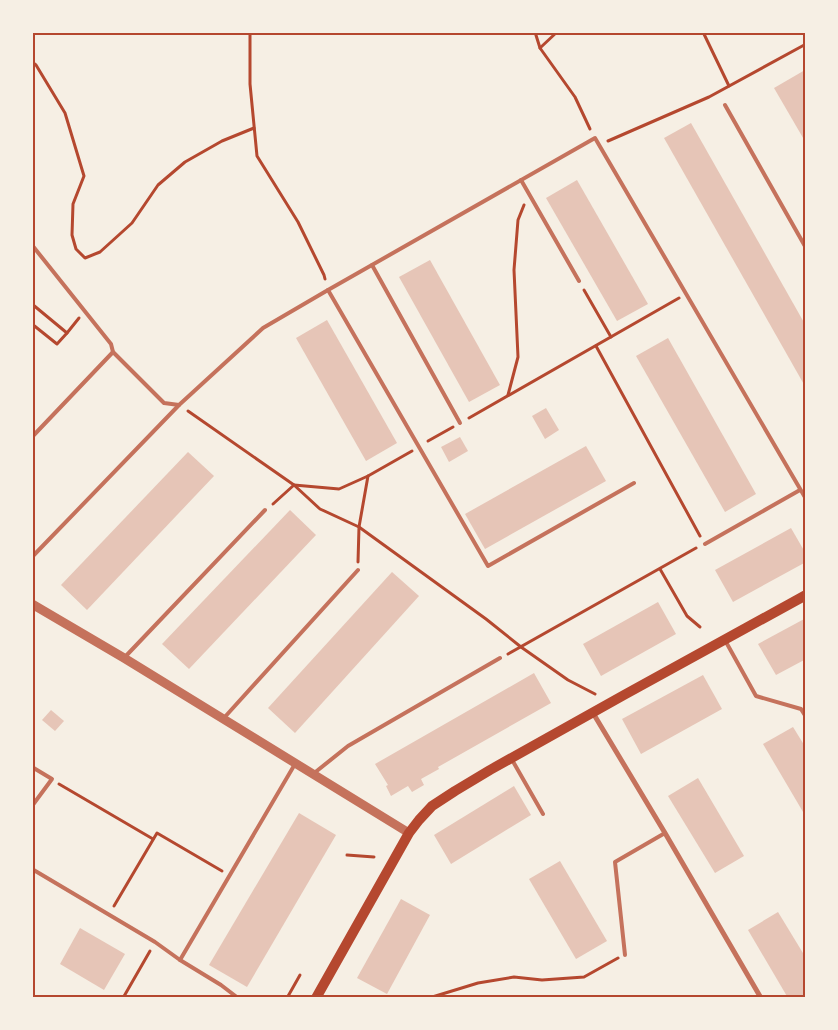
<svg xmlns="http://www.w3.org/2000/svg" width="838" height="1030" font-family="'IBM Plex Serif',serif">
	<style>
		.building { fill: #e6c5b7 }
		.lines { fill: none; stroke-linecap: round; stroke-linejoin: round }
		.path { stroke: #b5482f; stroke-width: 3 }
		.service { stroke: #c5725c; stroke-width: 4 }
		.minor { stroke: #c5725c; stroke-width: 5 }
		.tertiary { stroke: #c5725c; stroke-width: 9 }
		.secondary { stroke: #b5482f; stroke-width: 10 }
		.neatline { fill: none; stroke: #b5482f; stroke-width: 2 }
	</style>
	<rect width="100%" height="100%" fill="#f6efe4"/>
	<!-- building -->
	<g class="building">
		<polygon points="805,70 806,72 806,143 774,88"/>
		<polygon points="691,123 806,326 806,388 664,138"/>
		<polygon points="577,180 648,304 617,321 546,198"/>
		<polygon points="430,260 500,385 469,402 399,277"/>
		<polygon points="327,320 397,443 366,461 296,338"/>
		<polygon points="668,338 756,494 725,512 636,356"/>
		<polygon points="546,408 559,430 545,439 532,416"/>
		<polygon points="460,437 468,451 449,462 441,447"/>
		<polygon points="586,446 606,481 485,549 465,514"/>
		<polygon points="188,452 214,476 87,610 61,585"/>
		<polygon points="290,510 316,535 189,669 162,644"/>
		<polygon points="791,528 806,554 806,562 733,602 715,570"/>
		<polygon points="392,572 419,596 295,733 268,708"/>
		<polygon points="658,602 676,634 601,676 583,644"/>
		<polygon points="806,618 806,659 776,675 758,644"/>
		<polygon points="534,673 551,703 438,767 439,769 421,779 424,785 412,792 408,786 391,796 386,786 388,785 375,764"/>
		<polygon points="703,675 722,709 641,754 622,719"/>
		<polygon points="51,710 64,721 55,731 42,720"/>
		<polygon points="793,727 806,748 806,817 763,744"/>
		<polygon points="698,778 744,856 715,873 668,796"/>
		<polygon points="514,786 531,815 451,864 434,835"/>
		<polygon points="299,813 336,835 247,987 209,965"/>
		<polygon points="560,861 607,941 576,959 529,879"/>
		<polygon points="401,899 430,915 387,994 357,978"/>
		<polygon points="778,912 806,958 806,998 788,998 748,930"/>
		<polygon points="80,928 125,954 104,990 60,964"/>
	</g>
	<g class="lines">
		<!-- path -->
		<g class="path">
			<polyline points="250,32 250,84 257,156 298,222 324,275 325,279"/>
			<polyline points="535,32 540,48 575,97 590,129"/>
			<polyline points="703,32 729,86"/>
			<polyline points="540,48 557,32"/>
			<polyline points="32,62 36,65 65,113 84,176 73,204 72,235 76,249 85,258 100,252 132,223 158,185 185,162 222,141 254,128"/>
			<polyline points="608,141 709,97 806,44"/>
			<polyline points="584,290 611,337"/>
			<polyline points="32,304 67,333 57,344 32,324"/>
			<polyline points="67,333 79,318"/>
			<polyline points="596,346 700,536"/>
			<polyline points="508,395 518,357 514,270 518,220 524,205"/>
			<polyline points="188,411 294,485 320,509 359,527 486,619 521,647 568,680 595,694"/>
			<polyline points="469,418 679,298"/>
			<polyline points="428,441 453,427"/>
			<polyline points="273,504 294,485 339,489 368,476 412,451"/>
			<polyline points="358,562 359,527 368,476"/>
			<polyline points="660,569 687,616 700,627"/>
			<polyline points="508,654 696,548"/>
			<polyline points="59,784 153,839"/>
			<polyline points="347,855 374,857"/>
			<polyline points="114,906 157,833 222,871"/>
			<polyline points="123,998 150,951"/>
			<polyline points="287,998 300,975"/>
			<polyline points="429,998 478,983 514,977 542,980 584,977 618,958"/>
		</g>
		<!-- service -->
		<g class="service">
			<polyline points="725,105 806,248"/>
			<polyline points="521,180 579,281"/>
			<polyline points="32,245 111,344 113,352 164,403 179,405"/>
			<polyline points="372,265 460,423"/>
			<polyline points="328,290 488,566 634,483"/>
			<polyline points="32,437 113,352"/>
			<polyline points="705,544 800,490"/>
			<polyline points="32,557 179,405 263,328 328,290 595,138 806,499"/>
			<polyline points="726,642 756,696 801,709 806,717"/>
			<polyline points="124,658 265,510"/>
			<polyline points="223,719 358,570"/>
			<polyline points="511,758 543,814"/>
			<polyline points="32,767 52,779 32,806"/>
			<polyline points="313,774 348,746 500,658"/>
			<polyline points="32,869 155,942 180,960 221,985 238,998"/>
			<polyline points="625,955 615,862 665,833"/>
			<polyline points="180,960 295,764"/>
		</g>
		<!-- minor -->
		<polyline class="minor" points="593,713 665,833 761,998"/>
		<!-- tertiary -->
		<polyline class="tertiary" points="32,604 124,658 409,833"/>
		<!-- secondary -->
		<polyline class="secondary" points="316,998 409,833 419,820 432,806 455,791 490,770 624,695 806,595"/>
	</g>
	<!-- border -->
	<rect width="838" height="1030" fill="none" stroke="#f6efe4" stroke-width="68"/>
	<rect x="34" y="34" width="770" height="962" class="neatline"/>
</svg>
